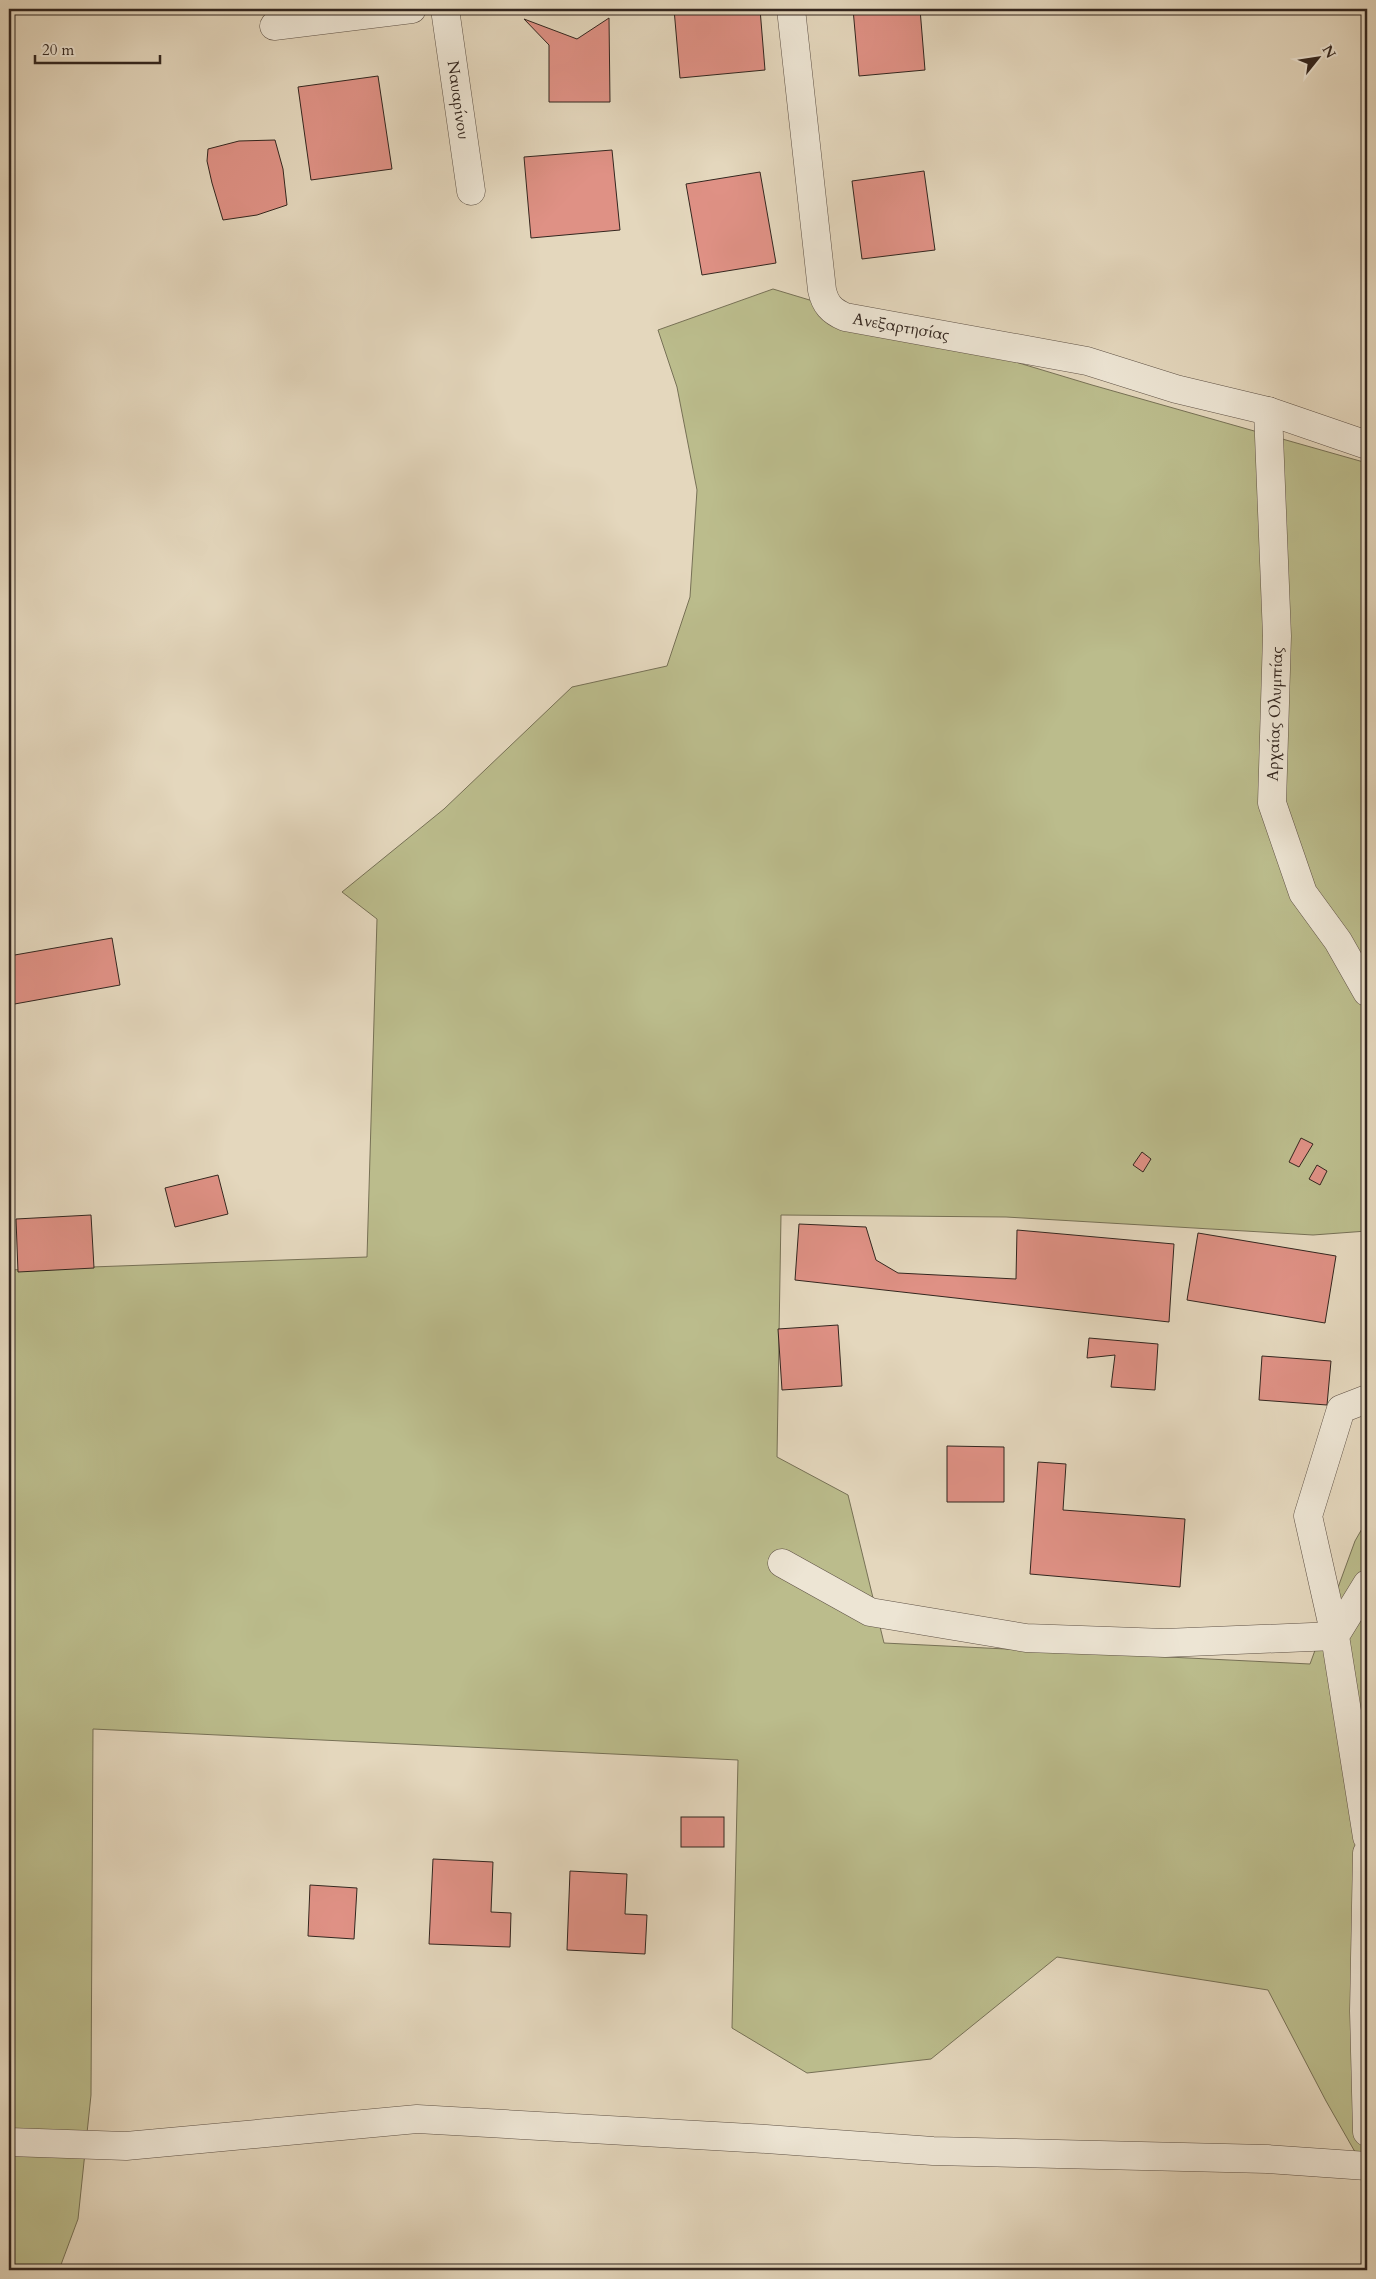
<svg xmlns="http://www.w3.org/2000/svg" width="1376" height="2279" font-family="Cardo,serif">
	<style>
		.green { fill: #bbbc8c; stroke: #777156 }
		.building { fill: #df9185; stroke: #33261f }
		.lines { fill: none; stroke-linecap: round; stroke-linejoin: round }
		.minor-casing { stroke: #5f5246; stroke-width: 29 }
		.minor { stroke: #ede5d4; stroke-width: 28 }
		.labels { text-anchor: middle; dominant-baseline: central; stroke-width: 4.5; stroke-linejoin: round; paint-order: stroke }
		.street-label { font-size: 16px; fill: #33261f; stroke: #ede5d4 }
	</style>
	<rect width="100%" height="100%" fill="#e4d7bd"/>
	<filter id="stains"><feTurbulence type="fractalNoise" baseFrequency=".004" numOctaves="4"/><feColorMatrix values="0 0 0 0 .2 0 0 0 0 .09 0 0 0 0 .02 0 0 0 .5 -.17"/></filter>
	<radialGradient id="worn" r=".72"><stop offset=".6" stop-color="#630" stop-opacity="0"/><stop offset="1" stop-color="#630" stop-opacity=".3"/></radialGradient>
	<!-- green -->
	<polygon class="green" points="773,289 1092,385 1367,463 1367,1231 1313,1235 1006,1217 781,1215 777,1457 848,1495 884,1643 1310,1664 1355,1541 1367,1520 1367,2173 1326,2101 1268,1990 1057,1957 931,2059 807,2073 732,2028 738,1760 93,1729 91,2095 78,2219 59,2270 9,2270 9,1270 367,1257 377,919 342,892 444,809 572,687 667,666 690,597 697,490 677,387 658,330"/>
	<!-- building -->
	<g class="building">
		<polygon points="674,9 760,9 765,70 680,78"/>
		<polygon points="853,9 920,9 925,70 859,76"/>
		<polygon points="609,18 610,102 549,102 549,45 524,19 577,39"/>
		<polygon points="378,76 392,169 311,180 298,87"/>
		<polygon points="275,140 283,169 287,205 257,215 223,220 212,183 207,161 208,149 239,141"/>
		<polygon points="612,150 620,230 531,238 524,157"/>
		<polygon points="924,171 935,250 862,259 852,181"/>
		<polygon points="760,172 776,263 702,275 686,184"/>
		<polygon points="112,938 120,985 9,1005 9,956"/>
		<polygon points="1301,1138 1313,1144 1299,1167 1289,1162"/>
		<polygon points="1142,1152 1151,1159 1143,1172 1133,1165"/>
		<polygon points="1317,1165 1327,1171 1320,1185 1309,1179"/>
		<polygon points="218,1175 228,1214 175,1227 165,1188"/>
		<polygon points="91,1215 94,1268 18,1272 16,1219"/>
		<polygon points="799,1224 866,1227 876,1260 898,1273 1016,1279 1017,1230 1174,1244 1169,1322 795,1280"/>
		<polygon points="1198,1233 1336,1256 1325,1323 1187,1300"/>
		<polygon points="838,1325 842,1386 782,1390 778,1329"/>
		<polygon points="1089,1338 1158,1344 1155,1390 1111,1387 1115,1355 1087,1358"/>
		<polygon points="1262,1356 1331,1361 1327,1405 1259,1400"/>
		<polygon points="947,1446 1004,1447 1004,1502 947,1502"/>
		<polygon points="1038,1462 1066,1464 1063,1510 1185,1519 1180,1587 1030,1574"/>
		<rect x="681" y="1817" width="43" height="30"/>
		<polygon points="433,1859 493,1862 491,1912 511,1913 510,1947 429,1944"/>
		<polygon points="570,1871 627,1874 625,1914 647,1915 645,1954 567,1950"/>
		<polygon points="310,1885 357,1888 354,1939 308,1936"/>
	</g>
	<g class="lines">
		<defs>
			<g id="minor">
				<polyline points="445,9 471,191"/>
				<path d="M791 9 822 290C825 304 831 311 845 317L1087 361 1176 389 1268 411 1367 445"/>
				<polyline points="274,26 412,9"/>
				<polyline points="1268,411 1277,636 1272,803 1303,893 1338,941 1367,992"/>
				<polyline points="782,1563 870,1612 1026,1638 1165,1643 1335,1636 1308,1516 1341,1409 1367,1399"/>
				<polyline points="1367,1584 1335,1636 1367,1837"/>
				<polyline points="1367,1853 1364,2011 1367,2132"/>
				<polyline points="9,2142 126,2146 417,2119 766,2139 933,2151 1267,2159 1367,2166"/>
			</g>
		</defs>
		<!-- minor casing -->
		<use href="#minor" class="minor-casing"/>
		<!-- minor -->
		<use href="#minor" class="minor"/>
	</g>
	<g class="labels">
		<!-- street labels -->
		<g class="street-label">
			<text transform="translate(458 100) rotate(82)">Ναυαρίνου</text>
			<text transform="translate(901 327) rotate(10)">Ανεξαρτησίας</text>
			<text transform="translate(1275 714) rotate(-88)">Αρχαίας Ολυμπίας</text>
		</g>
	</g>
	<!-- margin -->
	<rect width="1376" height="2279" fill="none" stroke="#e4d7bd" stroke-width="30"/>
	<rect x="10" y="10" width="1356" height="2259" fill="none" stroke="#33261f" stroke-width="2.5"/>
	<rect x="15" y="15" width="1346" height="2249" fill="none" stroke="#33261f"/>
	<!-- north arrow -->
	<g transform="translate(1318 58) rotate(60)" stroke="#ede5d4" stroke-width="4" paint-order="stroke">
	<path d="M0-4L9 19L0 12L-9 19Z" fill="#33261f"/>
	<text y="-8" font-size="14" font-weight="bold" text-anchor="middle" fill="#33261f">N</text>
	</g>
	<!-- scale -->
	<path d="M35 55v8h125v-8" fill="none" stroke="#33261f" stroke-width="2.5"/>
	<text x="42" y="55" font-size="15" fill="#33261f" stroke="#ede5d4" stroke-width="4" paint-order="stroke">20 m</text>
	<rect width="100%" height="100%" filter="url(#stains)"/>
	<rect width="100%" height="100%" fill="url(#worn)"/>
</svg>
